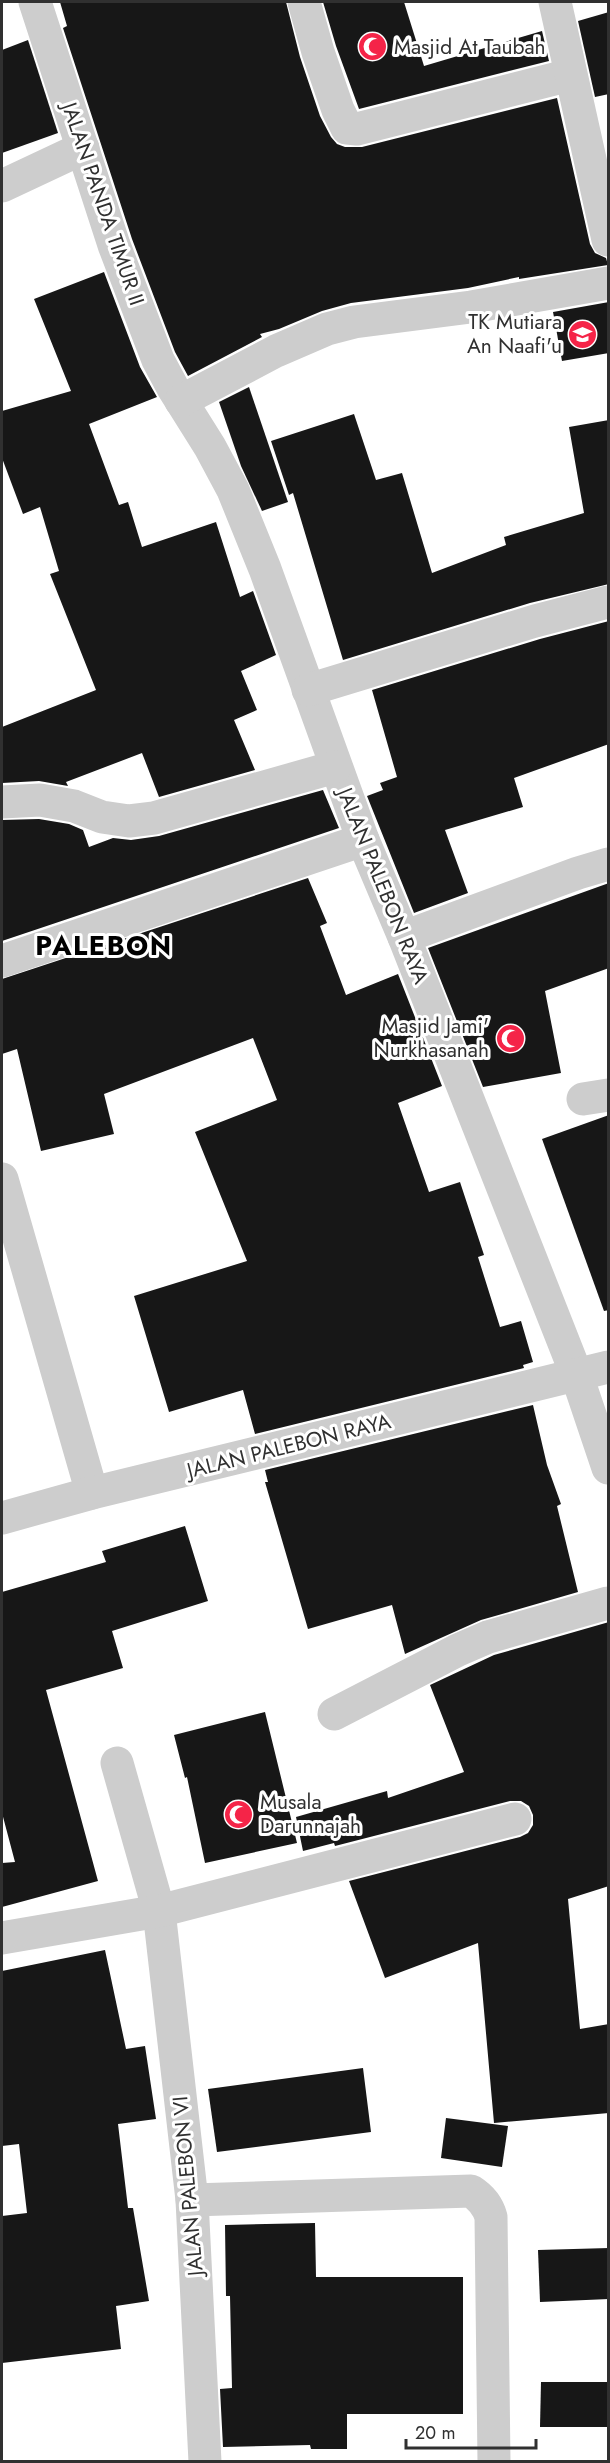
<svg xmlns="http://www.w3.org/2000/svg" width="610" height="2463" font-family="Jost,sans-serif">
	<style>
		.building { fill: #171717 }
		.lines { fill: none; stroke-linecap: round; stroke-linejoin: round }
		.minor { stroke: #cdcdcd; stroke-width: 33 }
		.labels { text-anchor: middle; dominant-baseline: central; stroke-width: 6; stroke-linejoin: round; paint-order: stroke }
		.poi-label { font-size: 21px; fill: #303030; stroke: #fff; text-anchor: start }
		.street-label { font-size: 21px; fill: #303030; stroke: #fff }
		.district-label { font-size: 27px; font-weight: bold; letter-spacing: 1.5px; fill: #000; stroke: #fff }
	</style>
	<rect width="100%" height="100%" fill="#fff"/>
	<!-- building -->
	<g class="building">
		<polygon points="60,2 286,2 300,57 320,116 331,137 337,144 345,147 362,147 557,98 590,244 595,253 606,258 608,265 519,279 519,277 468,288 351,303 322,311 279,329 260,334 262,337 188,376 175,352 132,239 63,28 67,26"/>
		<polygon points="323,2 404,2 424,66 542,31 549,61 359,109 336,46"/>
		<polygon points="609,12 609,94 595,97 578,21"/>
		<polygon points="28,40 58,133 2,153 2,50"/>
		<polygon points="104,272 140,367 157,397 89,424 119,505 128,502 142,547 216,522 240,597 253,591 276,655 241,671 257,710 234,720 255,770 159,797 142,753 66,782 68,786 39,781 2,783 2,727 96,690 50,574 59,571 40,507 23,514 2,458 2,411 71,391 34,299"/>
		<polygon points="609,302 609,353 562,361 553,312"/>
		<polygon points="249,387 288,502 262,511 241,466 219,402"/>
		<polygon points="354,414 376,480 402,473 432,573 506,545 504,537 584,513 569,427 609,420 609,584 530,603 343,660 293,493 289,495 271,441"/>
		<polygon points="609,621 609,744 514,778 523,807 445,830 468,893 414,913 367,796 383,790 380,783 397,777 372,690 540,639"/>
		<polygon points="323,790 339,828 2,941 2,820 39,819 69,824 83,830 89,847 113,838 131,840 159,836"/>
		<polygon points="308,878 327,923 320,926 346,995 398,974 442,1086 398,1103 429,1192 460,1182 484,1255 478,1257 500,1327 521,1321 533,1362 523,1365 524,1368 255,1434 243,1390 169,1412 134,1296 247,1261 195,1132 277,1100 253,1038 104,1094 114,1134 41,1151 17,1049 2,1054 2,979"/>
		<polygon points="609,883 609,968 545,991 561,1073 483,1087 428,948"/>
		<polygon points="609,1115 609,1310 604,1311 542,1139"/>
		<polygon points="533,1405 547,1465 561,1504 557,1506 578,1592 481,1620 405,1654 392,1605 308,1629 265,1482 268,1482 265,1470"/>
		<polygon points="185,1526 208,1601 112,1631 123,1668 46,1690 98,1881 2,1907 2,1863 15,1862 2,1813 2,1592 106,1562 102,1551"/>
		<polygon points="609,1622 609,1886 568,1899 580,2029 609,2024 609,2113 494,2123 478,1943 385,1978 349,1881 520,1837 528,1833 533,1825 533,1815 529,1806 521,1801 510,1801 335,1846 334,1843 303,1851 296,1817 387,1791 388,1798 464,1772 430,1685 494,1655"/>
		<polygon points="265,1712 297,1843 205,1863 187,1777 185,1778 174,1735"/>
		<polygon points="105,1950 126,2049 145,2046 156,2119 118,2124 128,2208 133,2208 149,2301 116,2306 121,2349 2,2363 2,2216 27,2213 19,2144 2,2146 2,1971"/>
		<polygon points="363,2068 371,2132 217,2152 208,2089"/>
		<polygon points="446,2118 508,2126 502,2167 441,2158"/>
		<polygon points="315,2223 316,2277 463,2277 463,2414 347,2414 347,2449 311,2449 310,2445 223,2447 220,2389 232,2388 230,2296 226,2296 225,2225"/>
		<polygon points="609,2248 609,2299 540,2302 538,2250"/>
		<polygon points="541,2382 609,2382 609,2427 540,2427"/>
	</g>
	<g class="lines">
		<!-- minor -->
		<g class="minor">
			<polyline points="35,2 114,245 158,360 173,388 210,447 233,490 265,569 363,840 404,937 577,1376 608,1468"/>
			<polyline points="304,2 318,52 338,110 347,128 357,129 570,75"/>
			<polyline points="555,2 608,240"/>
			<polyline points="2,186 83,148"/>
			<polyline points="181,401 276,351 327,329 354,322 471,307 608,283"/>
			<polyline points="308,690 535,621 608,602"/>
			<polyline points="2,802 40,800 74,806 102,817 129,821 154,818 335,767"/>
			<polyline points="404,937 578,873 608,864"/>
			<polyline points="2,961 363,840"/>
			<polyline points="583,1099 608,1095"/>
			<polyline points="2,1179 92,1493"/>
			<polyline points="2,1518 92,1493 608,1367"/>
			<polyline points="334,1714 458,1650 488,1637 608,1603"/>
			<polyline points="117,1763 159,1911 192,2200 205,2462"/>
			<polyline points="2,1938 159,1911 515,1819"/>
			<path d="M192 2200 471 2191C482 2198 488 2206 491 2217L494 2462"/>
		</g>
	</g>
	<!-- icons -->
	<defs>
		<symbol id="mosque-disc" viewBox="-11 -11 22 22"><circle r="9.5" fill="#f52448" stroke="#fff"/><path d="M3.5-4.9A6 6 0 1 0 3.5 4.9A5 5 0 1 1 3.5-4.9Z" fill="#fff"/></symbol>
		<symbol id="school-disc" viewBox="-11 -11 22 22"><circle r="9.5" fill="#f52448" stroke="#fff"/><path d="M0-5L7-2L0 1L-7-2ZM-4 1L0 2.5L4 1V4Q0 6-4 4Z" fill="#fff"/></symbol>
	</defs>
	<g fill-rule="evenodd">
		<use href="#mosque-disc" x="356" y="30" width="33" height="33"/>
		<use href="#school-disc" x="566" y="318" width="33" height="33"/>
		<use href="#mosque-disc" x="494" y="1022" width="33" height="33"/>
		<use href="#mosque-disc" x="222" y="1798" width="33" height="33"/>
	</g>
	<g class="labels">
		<!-- poi labels -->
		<g class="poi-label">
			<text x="394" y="47">Masjid At Taubah</text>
			<text x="562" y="322" text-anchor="end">TK Mutiara<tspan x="562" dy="24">An Naafi'u</tspan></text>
			<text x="489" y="1026" text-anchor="end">Masjid Jami'<tspan x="489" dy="24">Nurkhasanah</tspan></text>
			<text x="260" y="1802">Musala<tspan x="260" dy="24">Darunnajah</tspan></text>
		</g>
		<!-- street labels -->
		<g class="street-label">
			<text transform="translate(103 204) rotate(71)">JALAN PANDA TIMUR II</text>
			<text transform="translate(383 886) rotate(68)">JALAN PALEBON RAYA</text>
			<text transform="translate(289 1446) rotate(-14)">JALAN PALEBON RAYA</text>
			<text transform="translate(188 2186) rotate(-95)">JALAN PALEBON VI</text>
		</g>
		<!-- district labels -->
		<g class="district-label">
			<text x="104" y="945">PALEBON</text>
		</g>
	</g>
	<!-- border -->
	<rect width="610" height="2463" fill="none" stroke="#303030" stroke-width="6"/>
	<!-- scale -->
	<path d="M406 2439v9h130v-9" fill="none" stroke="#303030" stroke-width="3"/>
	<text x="415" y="2439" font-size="18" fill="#303030" stroke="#ffffff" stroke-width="4.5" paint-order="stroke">20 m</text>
</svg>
